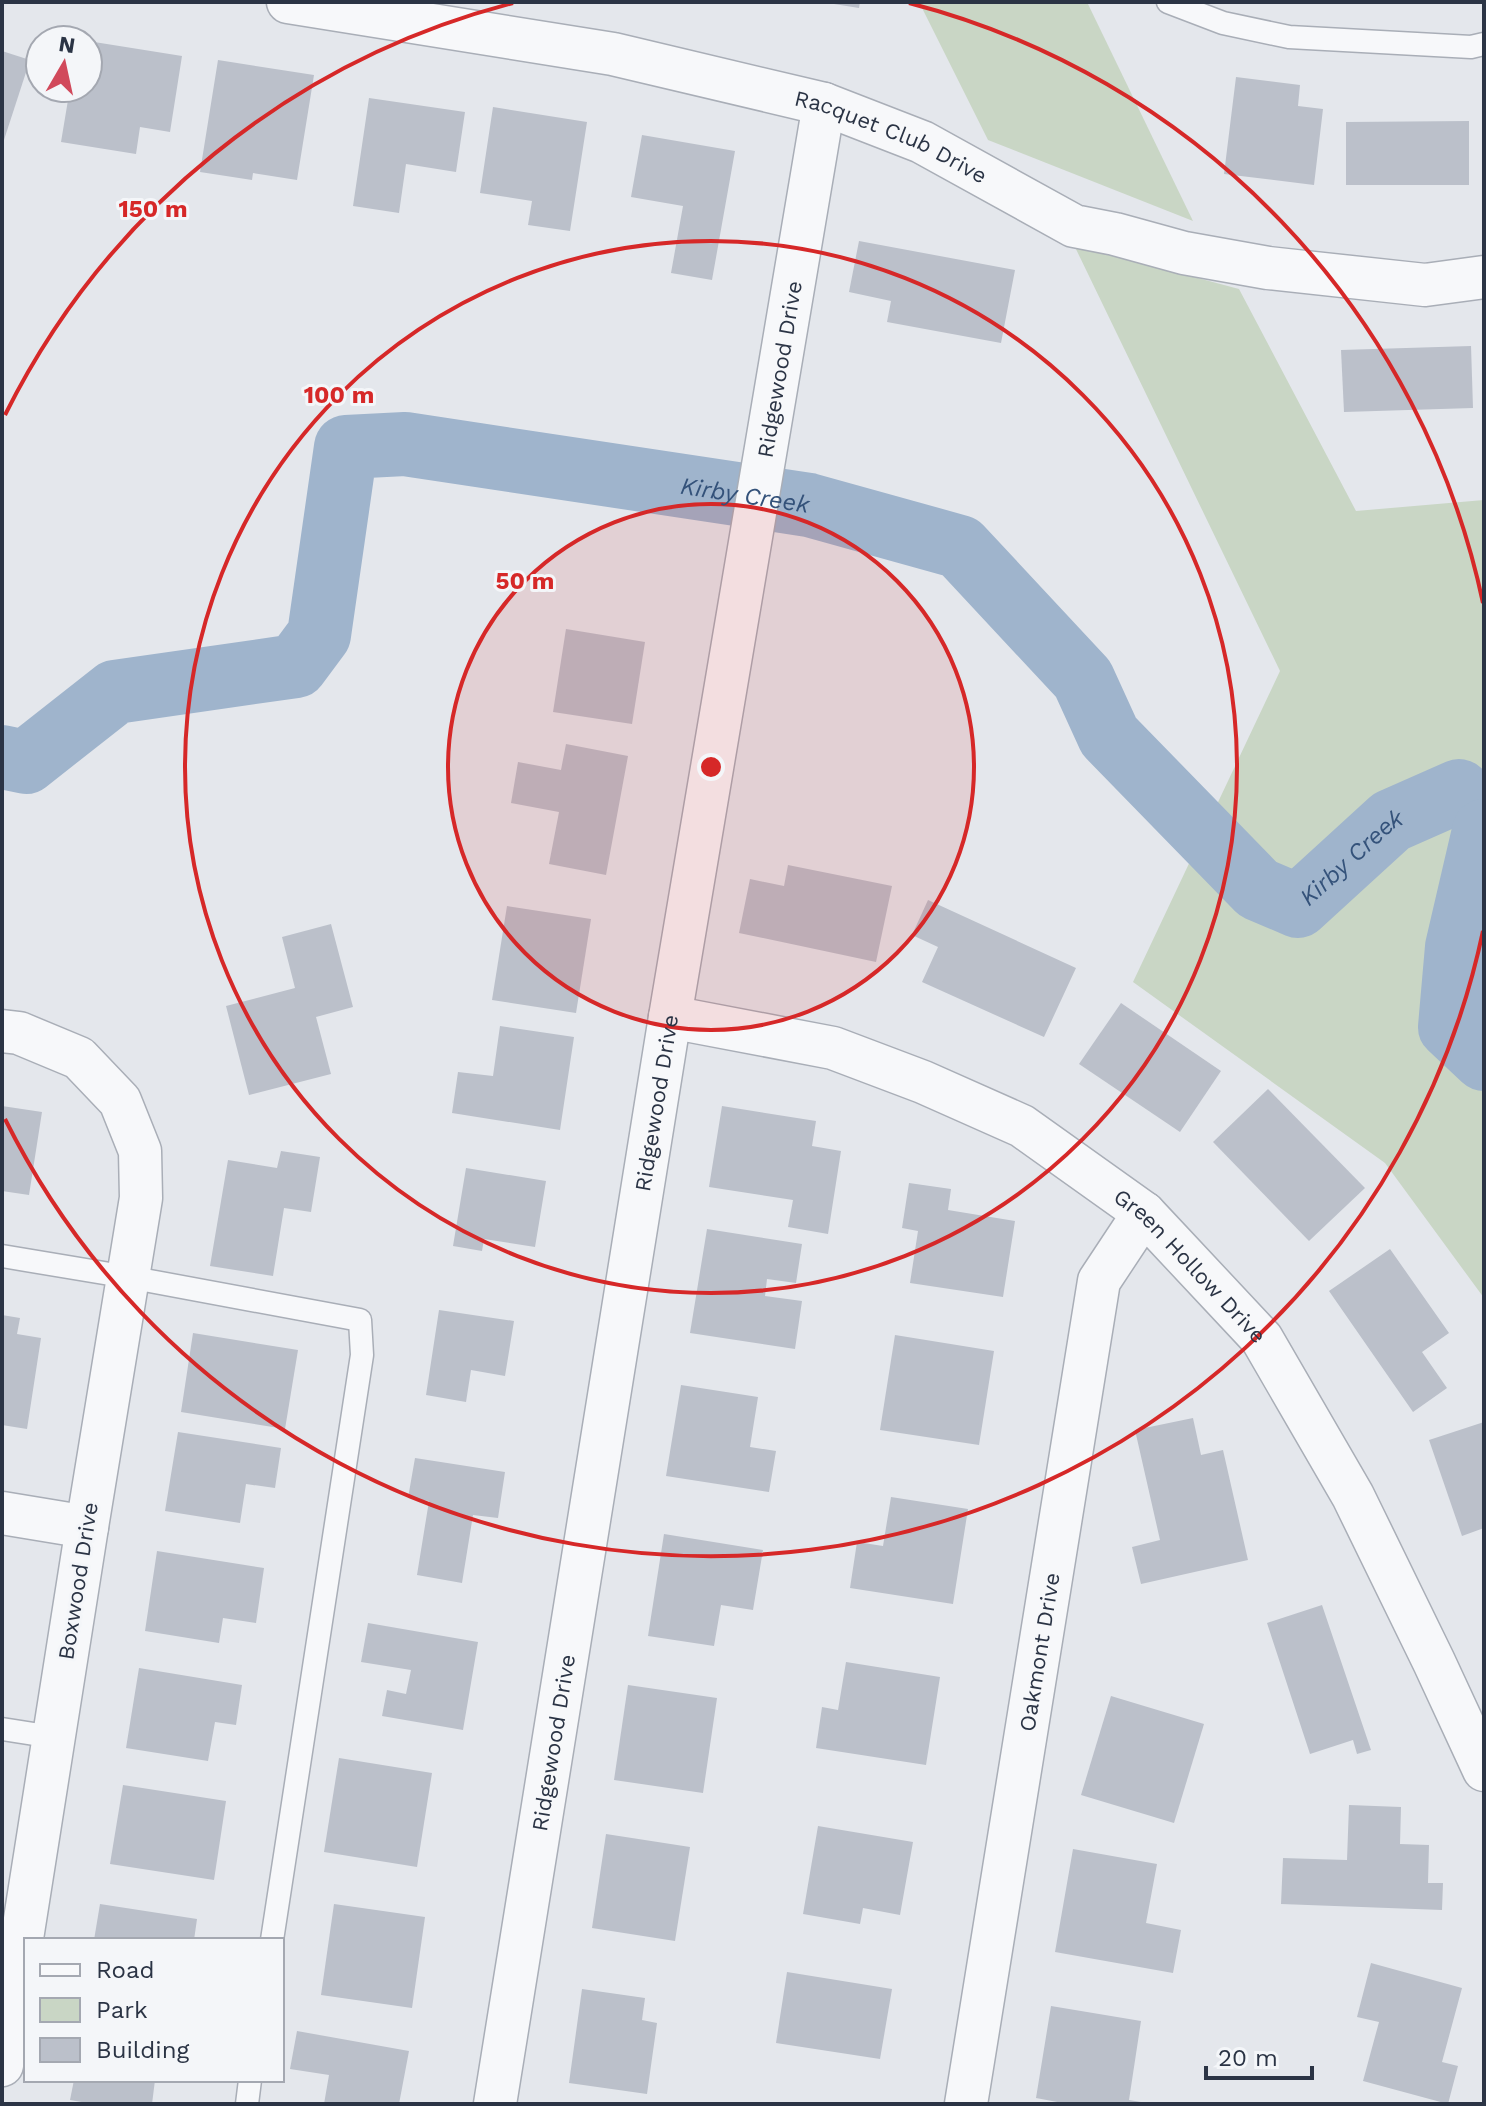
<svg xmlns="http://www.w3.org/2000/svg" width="1486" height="2106" font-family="'Work Sans',sans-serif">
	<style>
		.green { fill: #c9d6c5 }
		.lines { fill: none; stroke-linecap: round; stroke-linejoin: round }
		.river { stroke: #9fb4cc; stroke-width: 64 }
		.building { fill: #bbc0ca }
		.service-casing { stroke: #a9aeb7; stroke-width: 25 }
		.minor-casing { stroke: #a9aeb7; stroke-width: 45 }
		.service { stroke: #f7f8fa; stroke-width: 22 }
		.minor { stroke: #f7f8fa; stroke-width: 42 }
		.ring { fill: none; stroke: #d62828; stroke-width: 4 }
		.labels { text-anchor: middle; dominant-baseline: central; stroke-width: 6; stroke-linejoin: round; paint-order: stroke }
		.street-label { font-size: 22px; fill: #2b3445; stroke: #f4f6f9 }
		.water-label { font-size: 24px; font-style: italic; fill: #34527a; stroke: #f4f6f9 }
		.centre { fill: #d62828; stroke: #f4f6f9; stroke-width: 4 }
		.ring-label { font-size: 24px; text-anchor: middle; font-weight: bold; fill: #d62828; stroke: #f4f6f9; stroke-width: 6; stroke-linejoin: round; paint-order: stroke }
	</style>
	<rect width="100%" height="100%" fill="#e4e7ec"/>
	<!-- green -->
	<g class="green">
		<polygon points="919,2 1087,2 1193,221 988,140"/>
		<polygon points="1074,245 1239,289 1356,511 1484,500 1484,1298 1385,1163 1133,982 1280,671"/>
	</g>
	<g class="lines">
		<!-- river -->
		<g class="river">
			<path id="s1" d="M2 757 26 762 115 692 296 666 319 635 346 447 405 444 809 505 960 547 1083 679 1109 736 1258 889 1298 906 1391 821 1459 791 1484 814"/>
			<polyline points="1484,831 1457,947 1450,1027 1484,1059"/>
		</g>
	</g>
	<!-- building -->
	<g class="building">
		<polygon points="835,2 860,2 859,8 834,4"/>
		<polygon points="88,41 182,56 170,132 140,127 136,154 61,142 70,88 88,88"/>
		<polygon points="2,51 30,60 3,143 2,143"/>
		<polygon points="218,60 314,75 297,180 253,173 252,180 200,172"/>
		<polygon points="1236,77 1300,85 1298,106 1323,109 1314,185 1224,174"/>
		<polygon points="369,98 465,112 456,172 406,164 399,213 353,206"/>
		<polygon points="493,107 587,122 570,231 528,225 532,201 480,193"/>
		<polygon points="1469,121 1469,185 1346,185 1346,122"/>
		<polygon points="642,135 735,151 712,280 671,273 683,206 631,197"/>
		<polygon points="859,241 1015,270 1001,343 887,322 891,301 849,292"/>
		<polygon points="1471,346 1473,408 1344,412 1341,350"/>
		<polygon points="566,629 645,642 632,724 553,712"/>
		<polygon points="566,744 628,756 606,875 549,864 559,812 511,803 518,762 561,770"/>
		<polygon points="788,865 892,886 876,962 739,933 750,879 784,886"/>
		<polygon points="928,900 1076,968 1044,1037 922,982 938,947 912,935"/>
		<polygon points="507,906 591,919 576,1013 492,1000"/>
		<polygon points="331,924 353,1007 316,1017 331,1074 249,1095 226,1006 295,988 282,937"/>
		<polygon points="1121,1003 1221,1071 1180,1132 1079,1064"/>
		<polygon points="500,1026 574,1037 560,1130 452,1113 458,1072 493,1076"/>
		<polygon points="1268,1089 1365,1188 1309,1241 1213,1142"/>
		<polygon points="2,1106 42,1112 29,1195 2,1191"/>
		<polygon points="722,1106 816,1121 812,1146 841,1151 828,1234 788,1227 793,1200 709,1187"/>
		<polygon points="281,1151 320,1157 311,1212 284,1208 273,1276 210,1266 228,1160 277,1168"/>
		<polygon points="466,1168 546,1181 535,1247 484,1239 482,1251 453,1246"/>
		<polygon points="909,1183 951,1189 948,1210 1015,1221 1003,1297 910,1283 918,1231 902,1228"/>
		<polygon points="707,1229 802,1244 796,1283 767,1279 765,1296 802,1301 795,1349 690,1333"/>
		<polygon points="1390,1249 1449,1333 1422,1352 1447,1388 1413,1412 1329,1291"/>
		<polygon points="439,1310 514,1321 505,1376 471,1370 466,1402 426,1395"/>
		<polygon points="2,1315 20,1318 17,1334 41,1338 27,1429 2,1425"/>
		<polygon points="193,1333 298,1350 285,1429 181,1412"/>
		<polygon points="895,1335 994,1351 979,1445 880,1430"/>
		<polygon points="681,1385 758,1397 750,1447 776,1451 769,1492 666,1476"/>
		<polygon points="1193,1418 1201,1455 1223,1450 1248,1560 1141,1584 1132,1547 1160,1540 1135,1430"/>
		<polygon points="1484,1422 1484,1528 1462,1536 1429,1440"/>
		<polygon points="178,1432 281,1448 275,1488 246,1484 240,1523 165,1511"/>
		<polygon points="415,1458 505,1472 498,1518 473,1515 462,1583 417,1575 429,1501 408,1498"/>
		<polygon points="891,1497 968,1509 953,1604 850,1588 857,1542 883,1546"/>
		<polygon points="664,1534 763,1550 753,1610 721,1605 714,1646 648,1636"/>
		<polygon points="157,1551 264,1568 256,1623 223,1618 219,1643 145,1631"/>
		<polygon points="1322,1605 1371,1750 1357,1754 1353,1740 1310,1754 1267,1623"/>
		<polygon points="368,1623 478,1642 463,1730 382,1716 387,1690 406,1694 411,1670 361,1662"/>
		<polygon points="846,1662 940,1677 926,1765 816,1748 822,1707 838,1710"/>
		<polygon points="139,1668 242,1685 236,1725 215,1722 208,1761 126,1748"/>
		<polygon points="628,1685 717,1698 703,1793 614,1780"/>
		<polygon points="1111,1696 1204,1724 1174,1823 1081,1795"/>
		<polygon points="339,1758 432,1773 417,1867 324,1852"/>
		<polygon points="123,1785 226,1801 214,1880 110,1864"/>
		<polygon points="1349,1805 1401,1807 1400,1844 1429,1845 1428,1883 1443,1883 1442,1910 1281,1904 1283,1858 1347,1860"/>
		<polygon points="818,1826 913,1842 900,1915 863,1908 860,1924 803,1914"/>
		<polygon points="606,1834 690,1847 675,1941 592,1928"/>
		<polygon points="1073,1849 1157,1864 1146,1923 1181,1930 1173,1973 1055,1952"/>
		<polygon points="100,1904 197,1919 194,1940 94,1940"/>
		<polygon points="334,1904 425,1917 412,2008 321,1995"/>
		<polygon points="1371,1963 1462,1988 1442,2062 1458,2066 1448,2104 1363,2081 1379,2022 1357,2017"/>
		<polygon points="787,1972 892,1989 880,2059 776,2043"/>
		<polygon points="582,1989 645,1998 642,2020 657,2023 647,2094 569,2083"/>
		<polygon points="1051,2006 1141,2021 1129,2100 1141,2102 1141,2104 1068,2104 1036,2098"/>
		<polygon points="297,2031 409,2051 399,2104 324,2104 329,2075 290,2069"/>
		<polygon points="74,2080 155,2080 152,2104 93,2104 70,2100"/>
	</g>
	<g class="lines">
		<defs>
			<g id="service">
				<polyline points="1168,2 1223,23 1289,37 1471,47 1484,44"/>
				<polyline points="2,1256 128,1277 360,1320 362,1355 272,1940"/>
				<polyline points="2,1729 53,1737"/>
				<polyline points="247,2104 250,2080"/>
			</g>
			<g id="minor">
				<path id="s2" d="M288 2 613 54 824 104 922 142 1074 226 1115 234 1184 253 1268 268 1425 285 1484 277"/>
				<path id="s3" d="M670 1017 833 1048 923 1082 1022 1126 1144 1213 1262 1339 1353 1496 1434 1662 1484 1770"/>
				<polyline points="2,1031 19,1033 79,1058 120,1101 140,1151 141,1198 87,1527 2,2065"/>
				<polyline points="2,1513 87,1527"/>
				<path id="s4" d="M495 2104 670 1017 824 104"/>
				<path id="s5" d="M966 2104 1099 1281 1144 1213"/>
			</g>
		</defs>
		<!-- service casing -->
		<use href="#service" class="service-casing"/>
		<!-- minor casing -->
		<use href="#minor" class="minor-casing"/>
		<!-- service -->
		<use href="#service" class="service"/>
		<!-- minor -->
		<use href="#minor" class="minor"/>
	</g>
	<!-- distance rings -->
	<circle cx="711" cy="767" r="263" fill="#d62828" fill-opacity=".12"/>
	<g class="ring">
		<circle cx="711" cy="767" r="263"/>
		<circle cx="711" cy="767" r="526"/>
		<path d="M1483 931A789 789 0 0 1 5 1119M5 415A789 789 0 0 1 513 3M909 3A789 789 0 0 1 1483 603"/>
	</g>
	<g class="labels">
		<!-- street labels -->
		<g class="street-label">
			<text stroke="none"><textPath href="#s2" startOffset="620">Racquet Club Drive</textPath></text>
			<text stroke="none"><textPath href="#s4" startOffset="1758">Ridgewood Drive</textPath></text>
			<text stroke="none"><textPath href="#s4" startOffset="1014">Ridgewood Drive</textPath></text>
			<text stroke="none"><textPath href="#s3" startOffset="590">Green Hollow Drive</textPath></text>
			<text transform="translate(78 1581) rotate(-81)">Boxwood Drive</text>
			<text stroke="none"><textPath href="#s5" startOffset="458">Oakmont Drive</textPath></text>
			<text stroke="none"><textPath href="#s4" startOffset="366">Ridgewood Drive</textPath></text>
		</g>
		<!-- water labels -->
		<g class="water-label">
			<text stroke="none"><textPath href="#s1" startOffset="952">Kirby Creek</textPath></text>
			<text stroke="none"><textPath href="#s1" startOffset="1746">Kirby Creek</textPath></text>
		</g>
	</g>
	<circle cx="711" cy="767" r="12" class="centre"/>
	<g class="ring-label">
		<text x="153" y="217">150 m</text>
		<text x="339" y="403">100 m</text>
		<text x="525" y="589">50 m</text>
	</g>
	<!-- border -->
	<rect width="1486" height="2106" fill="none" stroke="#2b3445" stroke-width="8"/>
	<!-- legend -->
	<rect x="24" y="1938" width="260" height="144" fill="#f4f6f9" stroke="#a4a8b1" stroke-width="2"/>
	<rect x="40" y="1964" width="40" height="12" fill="#f7f8fa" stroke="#a4a8b1" stroke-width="2"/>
	<text x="96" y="1978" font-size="24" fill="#2b3445">Road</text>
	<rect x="40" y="1998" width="40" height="24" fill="#c9d6c5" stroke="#a4a8b1" stroke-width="2"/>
	<text x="96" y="2018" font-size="24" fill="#2b3445">Park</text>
	<rect x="40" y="2038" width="40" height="24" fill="#bbc0ca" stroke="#a4a8b1" stroke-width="2"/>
	<text x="96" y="2058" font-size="24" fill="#2b3445">Building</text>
	<!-- north arrow -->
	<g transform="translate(64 64) rotate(9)"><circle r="38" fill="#f4f6f9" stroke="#a4a8b1" stroke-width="2"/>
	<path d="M0-6L14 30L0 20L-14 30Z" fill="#d1495b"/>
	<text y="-12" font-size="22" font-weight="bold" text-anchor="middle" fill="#2b3445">N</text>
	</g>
	<!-- scale -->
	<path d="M1206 2066v12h106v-12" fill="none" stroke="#2b3445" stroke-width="4"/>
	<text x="1218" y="2066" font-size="24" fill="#2b3445" stroke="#f4f6f9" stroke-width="6" paint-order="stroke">20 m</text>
</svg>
